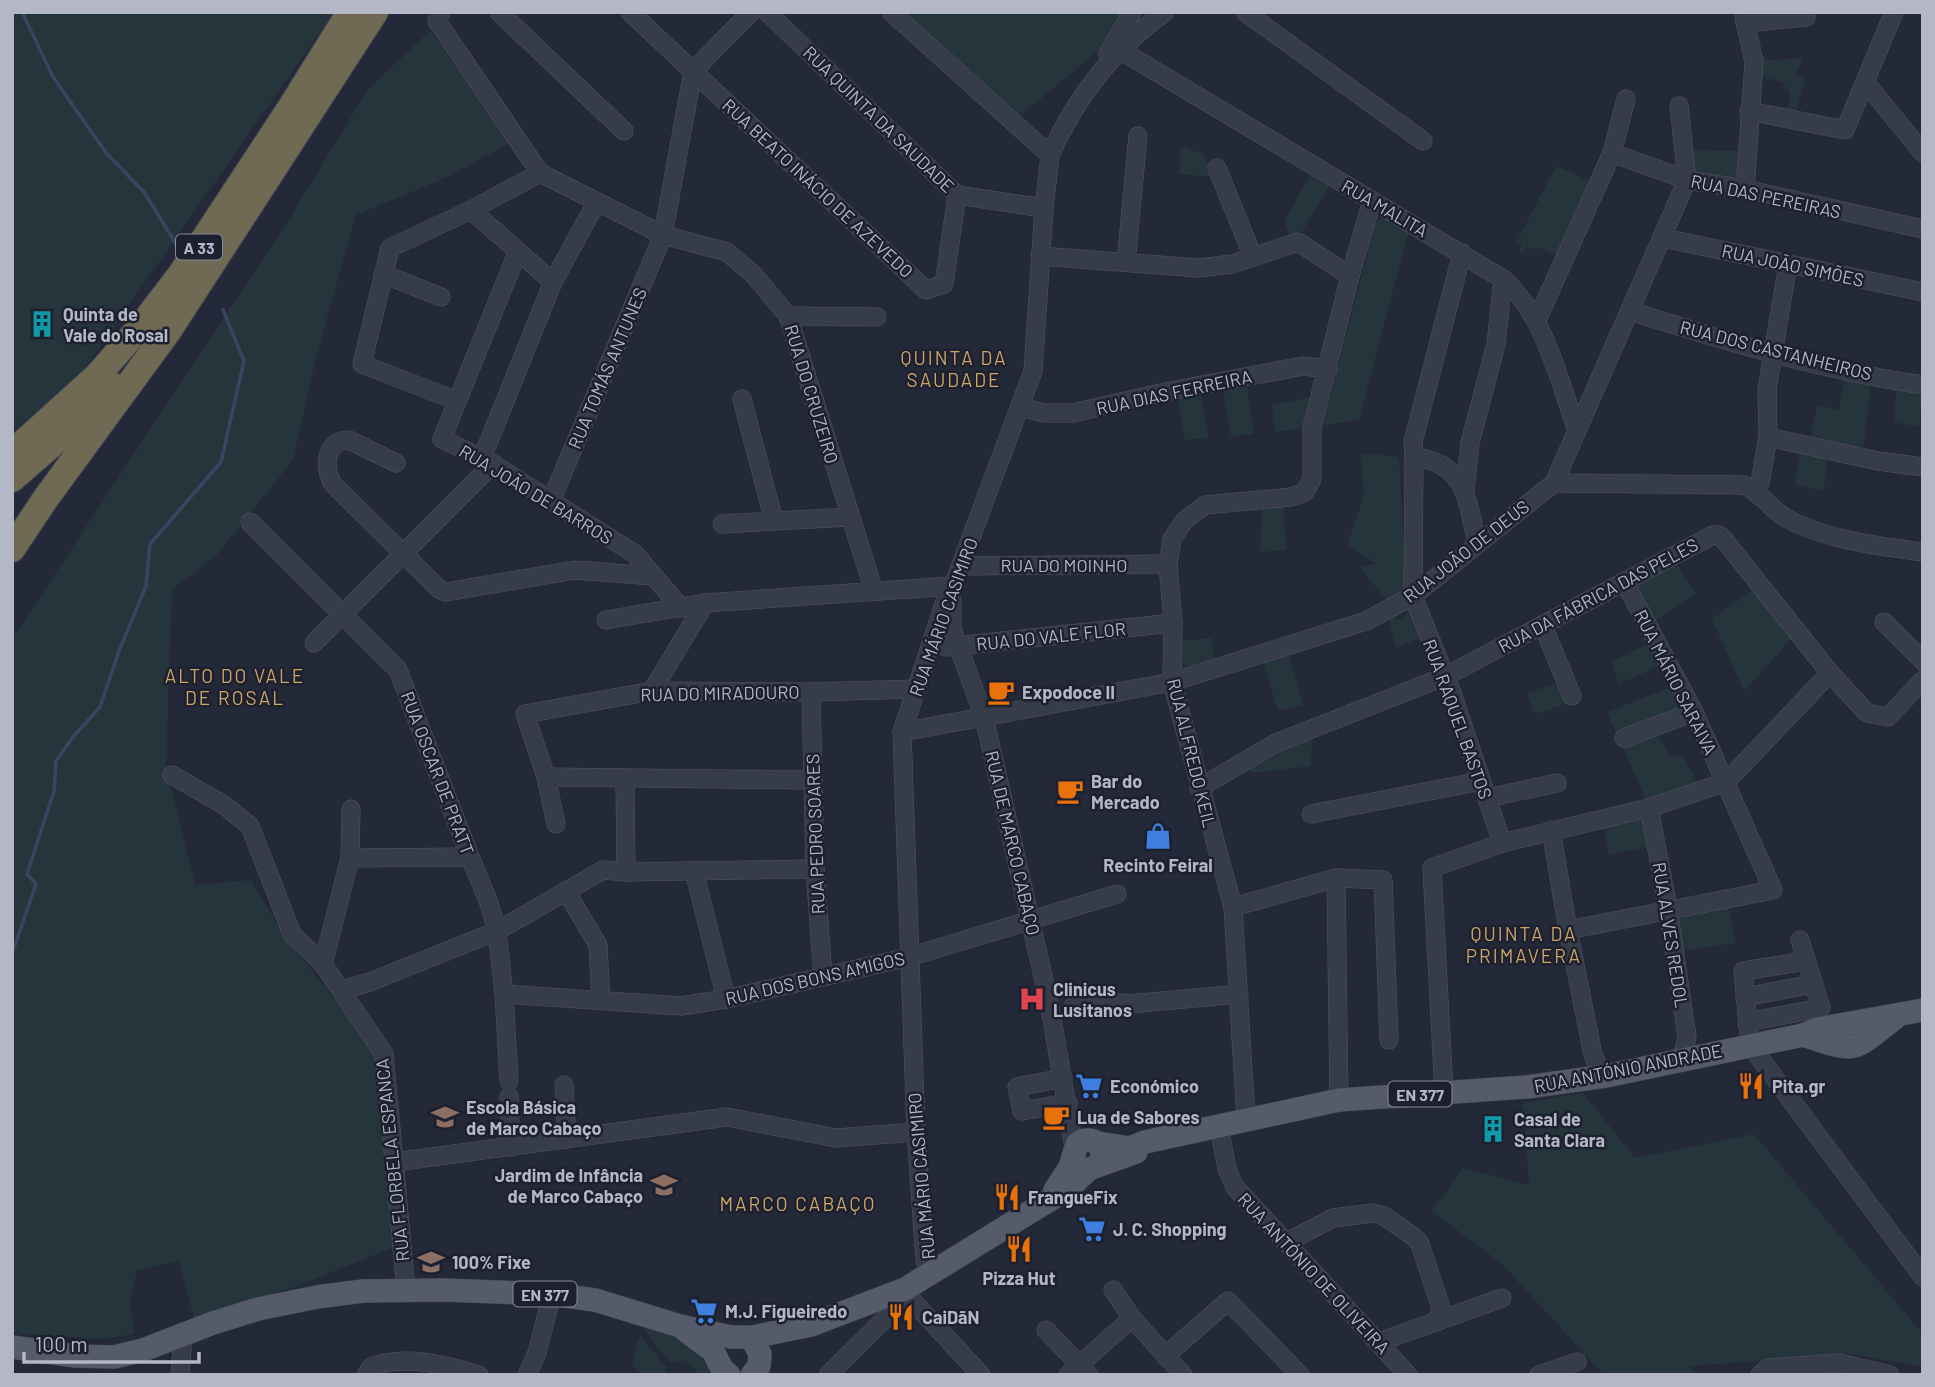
<svg xmlns="http://www.w3.org/2000/svg" width="1935" height="1387" font-family="Barlow,sans-serif">
	<style>
		.green { fill: #26353b }
		.lines { fill: none; stroke-linecap: round; stroke-linejoin: round }
		.stream { stroke: #3a4462; stroke-width: 3.5 }
		.minor-casing { stroke: #505462; stroke-width: 19 }
		.major-casing { stroke: #414553; stroke-width: 24 }
		.highway-casing { stroke: #404452; stroke-width: 28 }
		.minor { stroke: #373c4a; stroke-width: 18 }
		.major { stroke: #555b6a; stroke-width: 23 }
		.highway { stroke: #706a55; stroke-width: 26 }
		.labels { text-anchor: middle; dominant-baseline: central; stroke-width: 5; stroke-linejoin: round; paint-order: stroke }
		.shield { fill: #1d212f; stroke: #868a99; stroke-width: 2 }
		.shield-label { font-size: 16px; font-weight: bold; fill: #b3b7c6 }
		.street-label { font-size: 18px; fill: #b3b7c6; stroke: #1d212f }
		.poi-label { font-size: 18px; font-weight: bold; fill: #b3b7c6; stroke: #1d212f; text-anchor: start }
		.neighbourhood-label { font-size: 19px; letter-spacing: 2px; fill: #cda566; stroke: #1d212f }
	</style>
	<rect width="100%" height="100%" fill="#24293a"/>
	<!-- green -->
	<g class="green">
		<polygon points="12,12 334,12 73,385 12,430"/>
		<polygon points="902,12 1126,12 1104,46 1021,115"/>
		<polygon points="430,31 511,142 452,175 356,215 316,357 293,460 216,556 172,589 166,767 195,885 251,880 286,939 376,1050 396,1246 300,1285 194,1318 179,1261 137,1270 130,1302 134,1334 102,1339 12,1333 12,639 291,216 368,89"/>
		<polygon points="1766,56 1767,60 1803,58 1796,74 1806,77 1796,112 1774,107 1788,108 1790,93 1782,82 1761,76 1757,57"/>
		<polygon points="1181,146 1203,154 1213,177 1179,174"/>
		<polygon points="1691,150 1742,151 1737,176 1730,178 1694,173"/>
		<polygon points="1556,166 1590,181 1559,256 1538,247 1536,250 1527,246 1523,254 1519,253 1521,243 1516,243"/>
		<polygon points="1310,175 1329,186 1299,237 1291,239 1284,222"/>
		<polygon points="1379,219 1384,219 1408,233 1359,420 1323,425 1376,221"/>
		<polygon points="1845,378 1871,383 1863,451 1810,439 1817,405 1839,410"/>
		<polygon points="1246,384 1254,434 1231,436 1223,388"/>
		<polygon points="1897,388 1923,393 1919,427 1893,422"/>
		<polygon points="1201,393 1208,438 1185,440 1178,398"/>
		<polygon points="1312,397 1304,428 1275,432 1272,405"/>
		<polygon points="1800,451 1827,457 1824,491 1795,485"/>
		<polygon points="1361,453 1399,457 1404,548 1411,556 1408,589 1388,602 1360,568 1376,563 1347,545 1364,496"/>
		<polygon points="1283,505 1286,550 1260,552 1262,508"/>
		<polygon points="1674,559 1696,593 1652,623 1635,586"/>
		<polygon points="1756,588 1794,636 1744,691 1712,619"/>
		<polygon points="1410,604 1433,632 1396,648 1388,615 1392,614 1398,620 1405,616"/>
		<polygon points="1212,638 1214,661 1190,667 1182,663 1179,641"/>
		<polygon points="1649,643 1661,665 1619,684 1611,662"/>
		<polygon points="1288,651 1303,705 1278,711 1262,658"/>
		<polygon points="1560,682 1568,703 1535,714 1527,693"/>
		<polygon points="1672,687 1685,711 1618,738 1607,712"/>
		<polygon points="1658,734 1670,758 1682,754 1698,784 1647,803 1623,747"/>
		<polygon points="1312,737 1311,766 1250,773 1251,766 1278,751"/>
		<polygon points="1645,816 1650,846 1609,855 1604,826"/>
		<polygon points="1728,905 1735,943 1682,951 1678,922 1682,915"/>
		<polygon points="1583,1093 1635,1158 1754,1134 1923,1334 1923,1367 1853,1354 1688,1366 1694,1375 1604,1375 1502,1264 1432,1211 1463,1168 1529,1185 1523,1103"/>
		<path d="M652 1328C678 1335 702 1348 710 1375H697L694 1367 684 1360 670 1363 644 1330Z"/>
		<polygon points="641,1336 666,1367 664,1375 643,1375 633,1364 637,1343"/>
	</g>
	<g class="lines">
		<!-- stream -->
		<g class="stream">
			<polyline points="22,12 52,75 71,103 107,154 144,192 176,244"/>
			<polyline points="12,954 36,884 27,874 54,791 56,761 73,737 100,707 119,651 146,586 150,544 221,462 244,361 223,310"/>
		</g>
		<defs>
			<g id="minor">
				<polyline points="441,12 437,21 540,173 663,235 727,252 754,275 788,316 874,591"/>
				<polyline points="499,12 624,131"/>
				<polyline points="630,12 926,290 944,284 957,195"/>
				<polyline points="767,12 957,195 1044,208"/>
				<polyline points="891,12 1050,155"/>
				<polyline points="1245,12 1423,141"/>
				<polyline points="1743,12 1754,62 1745,189"/>
				<polyline points="1745,23 1806,17 1807,12"/>
				<path d="M1120 50 1503 279C1546 317 1558 379 1577 430"/>
				<polyline points="1108,54 1132,12"/>
				<polyline points="1865,82 1923,153"/>
				<polyline points="1749,111 1845,130 1894,12"/>
				<polyline points="1612,153 1687,180 1745,189 1923,229"/>
				<polyline points="1217,168 1253,257"/>
				<polyline points="471,210 553,282"/>
				<polyline points="1663,238 1923,292"/>
				<polyline points="518,251 442,439 493,464 635,554 681,608"/>
				<polyline points="1462,253 1413,442 1414,457 1413,596 1452,693 1502,843"/>
				<polyline points="1040,256 1199,268 1232,264 1298,242 1350,276"/>
				<polyline points="1126,262 1138,136"/>
				<polyline points="383,274 441,297"/>
				<path d="M1630 311C1725 341 1824 371 1923 385"/>
				<polyline points="788,316 877,317"/>
				<polyline points="1537,320 1612,153 1626,99"/>
				<polyline points="742,399 774,521"/>
				<polyline points="457,401 362,364 390,248 471,210 540,173"/>
				<polyline points="1021,407 1044,413 1073,413 1165,392 1303,366 1328,369"/>
				<polyline points="1768,437 1767,389 1788,264"/>
				<path d="M1414 457C1466 463 1467 500 1477 543"/>
				<polyline points="482,458 553,282 596,203"/>
				<path d="M396 463 349 440C325 440 323 467 333 484L439 589 446 592 575 570 653 576"/>
				<path d="M1554 483 1744 485C1760 492 1771 509 1786 518 1826 540 1878 546 1923 552"/>
				<polyline points="1465,491 1470,443 1496,344 1503,279"/>
				<polyline points="1756,492 1760,483 1768,437 1878,461 1923,467"/>
				<polyline points="551,501 663,235 693,71 751,12"/>
				<polyline points="250,522 398,670 470,857 489,903 497,931 504,994 509,1081"/>
				<polyline points="722,524 850,517"/>
				<polyline points="961,566 1168,564"/>
				<polyline points="952,600 952,629 984,717 1050,1007 1074,1148"/>
				<polyline points="606,620 705,603 953,586"/>
				<polyline points="1884,622 1923,661"/>
				<polyline points="1543,626 1572,696"/>
				<polyline points="314,643 493,464"/>
				<polyline points="946,647 1173,623"/>
				<polyline points="652,691 705,603"/>
				<polyline points="811,692 815,869 823,977"/>
				<polyline points="902,732 1172,682 1366,621 1413,596 1554,483 1687,180 1679,106"/>
				<polyline points="1624,738 1694,712"/>
				<polyline points="172,775 224,805 250,826 292,934 323,964 384,1054 406,1290"/>
				<polyline points="546,777 813,780"/>
				<polyline points="625,778 626,872"/>
				<polyline points="1199,788 1276,743 1446,676 1713,535 1719,535 1725,541 1830,673 1867,713 1888,717 1923,680"/>
				<polyline points="1487,798 1557,783"/>
				<polyline points="1649,808 1668,908 1687,1037 1683,1053 1677,1060"/>
				<polyline points="1311,814 1481,781"/>
				<polyline points="556,824 546,777 525,714 652,691 811,692 916,689"/>
				<polyline points="1551,830 1568,930 1593,1055 1599,1068 1606,1076"/>
				<polyline points="350,858 470,857"/>
				<polyline points="694,871 726,999"/>
				<polyline points="1336,878 1383,880 1389,1040"/>
				<polyline points="566,891 598,945 601,1001"/>
				<polyline points="1233,907 1336,878 1339,1100"/>
				<polyline points="1568,930 1773,890 1694,712 1625,583"/>
				<polyline points="1806,961 1743,971 1750,1045 1923,1277"/>
				<polyline points="323,964 350,858 351,809"/>
				<polyline points="342,990 370,982 497,931 603,870 626,872 815,869"/>
				<polyline points="504,994 681,1006 726,999 909,957 1117,894"/>
				<polyline points="1745,997 1813,984"/>
				<polyline points="1073,1006 1097,1001 1129,1004 1239,994"/>
				<polyline points="1747,1022 1821,1008 1800,940"/>
				<polyline points="1063,1078 1017,1087 1022,1111 1068,1103"/>
				<polyline points="564,1085 567,1139"/>
				<polyline points="1444,1093 1432,868 1502,843 1649,808 1726,782 1830,673"/>
				<polyline points="509,1097 511,1147"/>
				<polyline points="1246,1119 1233,907 1172,682 1173,623 1168,564 1172,539 1184,521 1205,505 1291,497 1305,492 1312,479 1312,428 1350,276 1372,201"/>
				<polyline points="1219,1126 1227,1169 1235,1187 1408,1375"/>
				<polyline points="395,1162 727,1117 836,1138 916,1132"/>
				<polyline points="1287,1242 1333,1218 1373,1213 1384,1216 1414,1237 1420,1244 1441,1308 1437,1322"/>
				<path d="M931 1273 925 1260 916 1132 902 732 946 598 953 586 1033 371 1044 208 1050 155C1076 97 1113 49 1165 12"/>
				<polyline points="905,1289 908,1296 981,1375"/>
				<polyline points="1113,1290 1132,1318"/>
				<polyline points="1046,1330 1089,1375"/>
				<polyline points="1379,1342 1502,1298"/>
				<polyline points="1165,1356 1228,1301 1300,1375"/>
				<polyline points="180,1375 183,1335"/>
				<path d="M366 1375 371 1367C404 1354 447 1365 479 1375"/>
				<polyline points="527,1375 537,1353 552,1294"/>
				<polyline points="828,1375 908,1296"/>
				<polyline points="1068,1375 1132,1318 1183,1375"/>
				<polyline points="1539,1375 1577,1362"/>
				<polyline points="1760,1375 1768,1368 1839,1363 1890,1375"/>
			</g>
			<g id="major">
				<path d="M1803 1035C1858 1053 1850 1053 1895 1018"/>
				<polyline points="1098,1143 1130,1148 1145,1142 1339,1100 1527,1087 1606,1076 1803,1035 1817,1029 1923,1010"/>
				<path d="M1055 1190 1070 1167 1077 1144C1088 1136 1100 1140 1102 1154"/>
				<polyline points="685,1330 713,1351 722,1369 729,1375"/>
				<polyline points="748,1338 811,1325 905,1289 1069,1188 1089,1169 1136,1152"/>
				<polyline points="12,1347 76,1356 114,1357 143,1350 213,1323 258,1309 317,1297 363,1291 443,1290 552,1294 595,1300 680,1326 731,1337 746,1337 754,1342 760,1354 759,1366 752,1375"/>
			</g>
			<g id="highway">
				<polyline points="12,453 96,377 142,325 181,274 289,110 350,12"/>
				<polyline points="12,479 50,446 113,386"/>
				<polyline points="12,549 46,498 169,330 375,12"/>
			</g>
		</defs>
		<!-- minor casing -->
		<use href="#minor" class="minor-casing"/>
		<!-- major casing -->
		<use href="#major" class="major-casing"/>
		<!-- highway casing -->
		<use href="#highway" class="highway-casing"/>
		<!-- minor -->
		<use href="#minor" class="minor"/>
		<!-- major -->
		<use href="#major" class="major"/>
		<!-- highway -->
		<use href="#highway" class="highway"/>
	</g>
	<!-- icons -->
	<defs>
		<symbol id="building-bare" viewBox="-9 -9 18 18"><path d="M-4-6H4V6H1V3H-1V6H-4ZM-2.5-4.3h1.7v1.8h-1.7ZM.8-4.3h1.7v1.8H.8ZM-2.5-1h1.7V.8h-1.7ZM.8-1h1.7V.8H.8Z" fill="#0f9aa8" stroke="#1d212f" stroke-width="2.5" paint-order="stroke"/></symbol>
		<symbol id="cafe-bare" viewBox="-9 -9 18 18"><path d="M-5.5-4.5H6V0H3Q3 3.5 0 3.5H-2.5Q-5.5 3.5-5.5 0ZM3-3.2v2h1.7v-2ZM-6 4.5H4V6H-6Z" fill="#e8710a" stroke="#1d212f" stroke-width="2.5" paint-order="stroke"/></symbol>
		<symbol id="shop-bare" viewBox="-9 -9 18 18"><path d="M-5-2.5h2.3a2.7 3.5 0 0 1 5.4 0H5L5.5 6h-11ZM-1.5-2.5h3a1.5 2.3 0 0 0-3 0Z" fill="#3f7fe0" stroke="#1d212f" stroke-width="2.5" paint-order="stroke"/></symbol>
		<symbol id="hospital-bare" viewBox="-9 -9 18 18"><path d="M-5-5h3v3.5h4V-5h3V5h-3V1.5h-4V5h-3Z" fill="#e0444e" stroke="#1d212f" stroke-width="2.5" paint-order="stroke"/></symbol>
		<symbol id="supermarket-bare" viewBox="-9 -9 18 18"><path d="M-6-5.5h2.5l.6 2H6L4.5 2H-2.5L-4.4-4H-6ZM-1.5 3.2a1.3 1.3 0 1 0 .1 0ZM3 3.2a1.3 1.3 0 1 0 .1 0Z" fill="#3f7fe0" stroke="#1d212f" stroke-width="2.5" paint-order="stroke"/></symbol>
		<symbol id="restaurant-bare" viewBox="-9 -9 18 18"><path d="M-5-6h1v4h1v-4h1v4h1v-4h1v5L-1.5 .5V6h-2V.5L-5-1ZM5-6V6H3V1.5H1.5Q1.5-4 5-6Z" fill="#e8710a" stroke="#1d212f" stroke-width="2.5" paint-order="stroke"/></symbol>
		<symbol id="school-bare" viewBox="-9 -9 18 18"><path d="M0-5L7-2L0 1L-7-2ZM-4 1L0 2.5L4 1V4Q0 6-4 4Z" fill="#8d6e63" stroke="#1d212f" stroke-width="2.5" paint-order="stroke"/></symbol>
	</defs>
	<g fill-rule="evenodd">
		<use href="#building-bare" x="23" y="305" width="38" height="38"/>
		<use href="#cafe-bare" x="982" y="673" width="38" height="38"/>
		<use href="#cafe-bare" x="1051" y="772" width="38" height="38"/>
		<use href="#shop-bare" x="1139" y="817" width="38" height="38"/>
		<use href="#hospital-bare" x="1013" y="980" width="38" height="38"/>
		<use href="#supermarket-bare" x="1070" y="1067" width="38" height="38"/>
		<use href="#restaurant-bare" x="1732" y="1067" width="38" height="38"/>
		<use href="#school-bare" x="426" y="1098" width="38" height="38"/>
		<use href="#cafe-bare" x="1037" y="1098" width="38" height="38"/>
		<use href="#building-bare" x="1474" y="1110" width="38" height="38"/>
		<use href="#school-bare" x="645" y="1166" width="38" height="38"/>
		<use href="#restaurant-bare" x="988" y="1178" width="38" height="38"/>
		<use href="#supermarket-bare" x="1073" y="1210" width="38" height="38"/>
		<use href="#restaurant-bare" x="1000" y="1230" width="38" height="38"/>
		<use href="#school-bare" x="412" y="1243" width="38" height="38"/>
		<use href="#supermarket-bare" x="685" y="1292" width="38" height="38"/>
		<use href="#restaurant-bare" x="882" y="1298" width="38" height="38"/>
	</g>
	<g class="labels">
		<!-- shield labels -->
		<g class="shield">
			<rect x="176" y="234.5" width="46" height="25" rx="5"/>
			<rect x="1388.5" y="1081.5" width="63" height="25" rx="5"/>
			<rect x="513.5" y="1281.5" width="63" height="25" rx="5"/>
		</g>
		<g class="shield-label">
			<text x="199" y="247">A 33</text>
			<text x="1420" y="1094">EN 377</text>
			<text x="545" y="1294">EN 377</text>
		</g>
		<!-- street labels -->
		<g class="street-label">
			<text transform="translate(879 119) rotate(44)">RUA QUINTA DA SAUDADE</text>
			<text transform="translate(818 188) rotate(43)">RUA BEATO INÁCIO DE AZEVEDO</text>
			<text transform="translate(1766 196) rotate(12)">RUA DAS PEREIRAS</text>
			<text transform="translate(1385 208) rotate(30)">RUA MALITA</text>
			<text transform="translate(1793 265) rotate(12)">RUA JOÃO SIMÕES</text>
			<text transform="translate(1776 350) rotate(14)">RUA DOS CASTANHEIROS</text>
			<text transform="translate(607 368) rotate(-67)">RUA TOMÁS ANTUNES</text>
			<text transform="translate(1174 392) rotate(-12)">RUA DIAS FERREIRA</text>
			<text transform="translate(812 394) rotate(73)">RUA DO CRUZEIRO</text>
			<text transform="translate(536 494) rotate(31)">RUA JOÃO DE BARROS</text>
			<text transform="translate(1466 551) rotate(-38)">RUA JOÃO DE DEUS</text>
			<text x="1064" y="565">RUA DO MOINHO</text>
			<text transform="translate(1598 595) rotate(-28)">RUA DA FÁBRICA DAS PELES</text>
			<text transform="translate(943 617) rotate(-70)">RUA MÁRIO CASIMIRO</text>
			<text transform="translate(1051 636) rotate(-6)">RUA DO VALE FLOR</text>
			<text transform="translate(1676 682) rotate(63)">RUA MÁRIO SARAIVA</text>
			<text transform="translate(720 693) rotate(-1)">RUA DO MIRADOURO</text>
			<text transform="translate(1458 719) rotate(70)">RUA RAQUEL BASTOS</text>
			<text transform="translate(1192 753) rotate(76)">RUA ALFREDO KEIL</text>
			<text transform="translate(438 773) rotate(69)">RUA OSCAR DE PRATT</text>
			<text transform="translate(815 834) rotate(-92)">RUA PEDRO SOARES</text>
			<text transform="translate(1013 843) rotate(77)">RUA DE MARCO CABAÇO</text>
			<text transform="translate(1671 935) rotate(81)">RUA ALVES REDOL</text>
			<text transform="translate(815 978) rotate(-13)">RUA DOS BONS AMIGOS</text>
			<text transform="translate(1628 1068) rotate(-11)">RUA ANTÓNIO ANDRADE</text>
			<text transform="translate(392 1160) rotate(-96)">RUA FLORBELA ESPANCA</text>
			<text transform="translate(921 1176) rotate(-95)">RUA MÁRIO CASIMIRO</text>
			<text transform="translate(1314 1273) rotate(47)">RUA ANTÓNIO DE OLIVEIRA</text>
		</g>
		<!-- poi labels -->
		<g class="poi-label">
			<text x="63" y="314">Quinta de<tspan x="63" dy="21">Vale do Rosal</tspan></text>
			<text x="1022" y="692">Expodoce II</text>
			<text x="1091" y="781">Bar do<tspan x="1091" dy="21">Mercado</tspan></text>
			<text x="1158" y="865" text-anchor="middle">Recinto Feiral</text>
			<text x="1053" y="989">Clinicus<tspan x="1053" dy="21">Lusitanos</tspan></text>
			<text x="1110" y="1086">Económico</text>
			<text x="1772" y="1086">Pita.gr</text>
			<text x="466" y="1107">Escola Básica<tspan x="466" dy="21">de Marco Cabaço</tspan></text>
			<text x="1077" y="1117">Lua de Sabores</text>
			<text x="1514" y="1119">Casal de<tspan x="1514" dy="21">Santa Clara</tspan></text>
			<text x="643" y="1175" text-anchor="end">Jardim de Infância<tspan x="643" dy="21">de Marco Cabaço</tspan></text>
			<text x="1028" y="1197">FrangueFix</text>
			<text x="1113" y="1229">J. C. Shopping</text>
			<text x="452" y="1262">100% Fixe</text>
			<text x="1019" y="1278" text-anchor="middle">Pizza Hut</text>
			<text x="725" y="1311">M.J. Figueiredo</text>
			<text x="922" y="1317">CaiDãN</text>
		</g>
		<!-- neighbourhood labels -->
		<g class="neighbourhood-label">
			<text x="954" y="357">QUINTA DA<tspan x="954" dy="22">SAUDADE</tspan></text>
			<text x="235" y="675">ALTO DO VALE<tspan x="235" dy="22">DE ROSAL</tspan></text>
			<text x="1524" y="933">QUINTA DA<tspan x="1524" dy="22">PRIMAVERA</tspan></text>
			<text x="798" y="1203">MARCO CABAÇO</text>
		</g>
	</g>
	<!-- border -->
	<rect width="1935" height="1387" fill="none" stroke="#b3b7c6" stroke-width="28"/>
	<!-- scale -->
	<path d="M24 1352v10h175v-10" fill="none" stroke="#b3b7c6" stroke-width="3.5"/>
	<text x="35" y="1352" font-size="21" fill="#b3b7c6" stroke="#1d212f" stroke-width="5" paint-order="stroke">100 m</text>
</svg>
